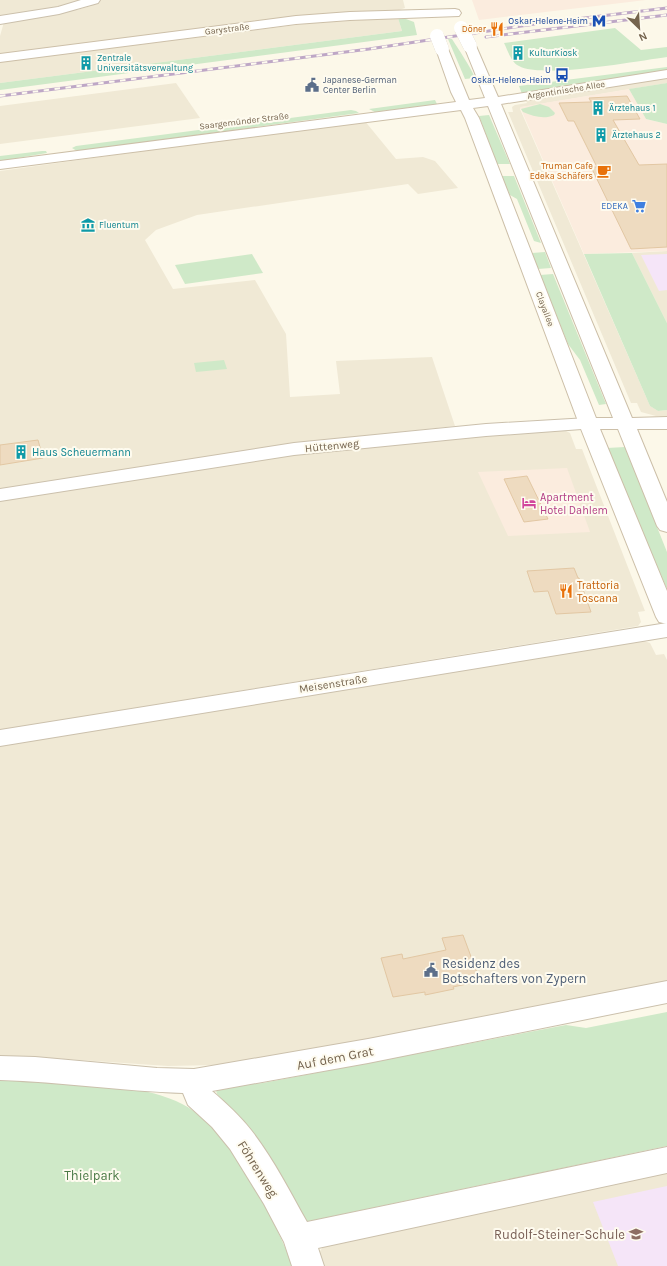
<svg xmlns="http://www.w3.org/2000/svg" width="667" height="1266" font-family="Karla,sans-serif">
	<style>
		.residential { fill: #f0e9d5 }
		.commercial { fill: #fbecde }
		.education { fill: #f5e5f8 }
		.green { fill: #cfe9c8 }
		.building { fill: #eedbc0; stroke: #e2c7a3 }
		.lines { fill: none; stroke-linecap: round; stroke-linejoin: round }
		.street-casing { stroke: #cbc0ac; stroke-width: 2 }
		.secondary-casing { stroke: #ccbfa8; stroke-width: 2 }
		.street { fill: #fff; fill-rule: evenodd }
		.secondary { fill: #fff; fill-rule: evenodd }
		.rail-casing { stroke: #bea7c6; stroke-width: 3 }
		.rail { stroke: #fefbef; stroke-width: 2; stroke-dasharray: 5.5; stroke-linecap: butt }
		.secondary-bridge-casing { stroke: #ccbfa8; stroke-width: 14; stroke-linecap: butt }
		.secondary-bridge { stroke: #fff; stroke-width: 14 }
		.labels { text-anchor: middle; dominant-baseline: central; stroke-width: 4; stroke-linejoin: round; paint-order: stroke }
		.far-transit-label { font-size: 9px; fill: #164399; stroke: #fefbef; text-anchor: end }
		.far-street-label { font-size: 9px; fill: #75644e; stroke: #fefbef }
		.far-food-label { font-size: 9px; fill: #c56008; stroke: #fefbef; text-anchor: end }
		.far-culture-label { font-size: 9px; fill: #0d838f; stroke: #fefbef; text-anchor: start }
		.far-service-label { font-size: 9px; fill: #4e5e75; stroke: #fefbef; text-anchor: start }
		.far-shop-label { font-size: 9px; fill: #366cbe; stroke: #fefbef; text-anchor: end }
		.street-label { font-size: 11px; fill: #75644e; stroke: #fefbef }
		.culture-label { font-size: 11px; fill: #0d838f; stroke: #fefbef; text-anchor: start }
		.hotel-label { font-size: 11px; fill: #b23c85; stroke: #fefbef; text-anchor: start }
		.food-label { font-size: 11px; fill: #c56008; stroke: #fefbef; text-anchor: start }
		.near-service-label { font-size: 13px; fill: #4e5e75; stroke: #fefbef; text-anchor: start }
		.near-street-label { font-size: 13px; fill: #75644e; stroke: #fefbef }
		.near-park-label { font-size: 13px; fill: #4b7a46; stroke: #fefbef }
		.near-education-label { font-size: 13px; fill: #785e54; stroke: #fefbef; text-anchor: end }
	</style>
	<rect width="100%" height="100%" fill="#fcf8e9"/>
	<!-- residential -->
	<g class="residential">
		<polygon points="0,0 86,0 70,5 0,17"/>
		<polygon points="101,0 403,0 405,8 399,10 338,13 337,15 0,54 0,36 4,22 73,10 77,10 91,6 91,4"/>
		<polygon points="398,18 402,31 0,83 0,62 313,23"/>
		<polygon points="667,77 667,83 522,107 520,109 650,406 658,411 667,410 667,416 656,416 641,412 637,403 631,403 508,112 513,112 512,107 515,105 527,103 526,101"/>
		<polygon points="176,83 200,118 0,144 0,106"/>
		<polygon points="364,120 396,159 423,157 435,161 458,188 418,194 408,184 197,215 156,230 145,240 173,289 255,280 286,334 290,397 340,394 336,361 432,357 455,426 292,444 0,490 0,171"/>
		<polygon points="667,251 667,323 632,253"/>
		<polygon points="562,429 570,433 576,449 582,449 645,611 638,612 641,622 638,626 0,730 0,498 319,451 453,437"/>
		<polygon points="641,640 650,643 656,655 664,654 667,660 667,982 267,1060 217,1065 168,1066 20,1056 0,1057 0,744"/>
		<polygon points="667,1172 667,1266 323,1266 320,1258 320,1251 323,1247"/>
	</g>
	<!-- commercial -->
	<g class="commercial">
		<polygon points="472,0 646,0 479,20"/>
		<polygon points="629,89 646,119 667,124 667,251 584,254 520,107"/>
		<polygon points="567,468 590,532 508,536 478,472"/>
	</g>
	<!-- education -->
	<g class="education">
		<polygon points="667,254 667,290 659,291 641,255"/>
		<polygon points="667,1186 667,1266 618,1266 593,1202"/>
	</g>
	<!-- green -->
	<g class="green">
		<polygon points="398,18 406,19 414,22 417,35 0,90 0,83 402,31"/>
		<path d="M615 28 641 50 667 47V57C637 61 542 79 519 66 511 62 508 51 504 43Z"/>
		<path d="M448 39H452C460 52 469 64 475 78L465 79Z"/>
		<polygon points="667,67 667,70 522,94 519,86"/>
		<polygon points="667,83 667,124 646,119 629,89"/>
		<polygon points="435,100 437,104 375,112 369,109"/>
		<path d="M540 104 549 107 555 113 554 115C544 120 533 116 523 112L521 109Z"/>
		<polygon points="351,110 356,111 359,113 77,151 72,148 76,146"/>
		<polygon points="489,115 510,164 497,164 479,116"/>
		<polygon points="42,151 46,151 47,153 0,161 0,156"/>
		<polygon points="501,176 514,176 541,243 534,241 517,199 510,195"/>
		<polygon points="545,252 551,268 538,269 532,253"/>
		<polygon points="632,253 667,323 667,410 658,411 650,406 584,254"/>
		<polygon points="252,254 263,273 185,284 175,265"/>
		<polygon points="553,274 606,404 599,405 580,360 568,344 540,275"/>
		<polygon points="224,360 227,369 196,372 194,363"/>
		<polygon points="625,447 667,552 667,589 607,448"/>
		<polygon points="667,1012 667,1146 305,1222 243,1121 217,1094 216,1090 220,1086 263,1083 566,1025 586,1028"/>
		<path d="M54 1080C94 1085 139 1085 176 1101 233 1126 270 1212 293 1266H0V1081Z"/>
	</g>
	<!-- building -->
	<g class="building">
		<polygon points="627,96 640,119 613,120 639,165 667,164 667,247 631,249 591,167 597,167 574,121 568,121 559,103 591,102 589,98"/>
		<polygon points="38,440 43,458 0,465 0,445"/>
		<polygon points="527,476 548,519 524,522 504,479"/>
		<polygon points="574,568 578,578 579,578 591,612 556,614 548,591 534,592 527,571"/>
		<polygon points="463,935 480,981 453,987 454,989 425,995 425,992 393,997 381,958 402,954 403,959 446,950 442,938"/>
	</g>
	<g class="lines">
		<defs>
			<g id="street">
				<polygon points="81,0 100,0 98,3 59,14 0,24 0,16 58,7"/>
				<polygon points="588,418 595,420 597,424 595,428 486,436 294,455 0,501 0,489 294,443 486,424"/>
				<polygon points="667,623 667,637 0,746 0,730"/>
				<path d="M667 981V1003L368 1063 212 1091C226 1103 240 1116 251 1130 273 1158 290 1192 307 1222L667 1147V1173L318 1248 324 1266H292L284 1242 264 1204 230 1149 212 1127 188 1105 183 1093C122 1091 61 1082 0 1080V1056L35 1057 157 1068 194 1069 368 1039Z"/>
			</g>
			<g id="secondary">
				<polygon points="455,9 459,10 461,13 459,16 350,20 296,24 0,62 0,54 296,16 350,12"/>
				<path d="M470 42 475 43 476 46 498 97 667 70V78L501 104 632 418 667 417V429H637L667 502V532L660 530 657 526 618 429H600L667 591V624L659 622 656 617 579 424 465 118 461 110 0 169V161L456 102 451 92 436 49 437 46H447L448 49 469 100 485 98 464 46 465 43ZM488 106 613 418H596L479 118 473 108Z"/>
			</g>
		</defs>
		<!-- street casing -->
		<use href="#street" class="street-casing"/>
		<!-- secondary casing -->
		<use href="#secondary" class="secondary-casing"/>
		<!-- street -->
		<use href="#street" class="street"/>
		<!-- secondary -->
		<use href="#secondary" class="secondary"/>
		<defs>
			<g id="rail">
				<polyline points="486,37 667,15"/>
				<polyline points="0,96 369,49 535,24 667,8"/>
			</g>
		</defs>
		<!-- rail casing -->
		<use href="#rail" class="rail-casing"/>
		<!-- rail -->
		<use href="#rail" class="rail"/>
		<defs>
			<g id="secondary-bridge">
				<polyline points="461,28 470,46"/>
				<polyline points="437,36 442,49"/>
			</g>
		</defs>
		<!-- secondary-bridge casing -->
		<use href="#secondary-bridge" class="secondary-bridge-casing"/>
		<!-- secondary-bridge -->
		<use href="#secondary-bridge" class="secondary-bridge"/>
	</g>
	<!-- icons -->
	<defs>
		<symbol id="metro-bare" viewBox="-9 -9 18 18"><path d="M-5.5 5V-5H-3L0 0L3-5H5.5V5H3V-.5L0 4L-3-.5V5Z" fill="#1a4fb4" stroke="#fefbef" stroke-width="2.5" paint-order="stroke"/></symbol>
		<symbol id="restaurant-bare" viewBox="-9 -9 18 18"><path d="M-5-6h1v4h1v-4h1v4h1v-4h1v5L-1.5 .5V6h-2V.5L-5-1ZM5-6V6H3V1.5H1.5Q1.5-4 5-6Z" fill="#e8710a" stroke="#fefbef" stroke-width="2.5" paint-order="stroke"/></symbol>
		<symbol id="building-bare" viewBox="-9 -9 18 18"><path d="M-4-6H4V6H1V3H-1V6H-4ZM-2.5-4.3h1.7v1.8h-1.7ZM.8-4.3h1.7v1.8H.8ZM-2.5-1h1.7V.8h-1.7ZM.8-1h1.7V.8H.8Z" fill="#0f9aa8" stroke="#fefbef" stroke-width="2.5" paint-order="stroke"/></symbol>
		<symbol id="bus-bare" viewBox="-9 -9 18 18"><path d="M-5-6H5V4H4V6H2V4H-2V6H-4V4H-5ZM-3.5-4V0h7V-4ZM-3.5 1.2v1.5H-2V1.2ZM2 1.2v1.5H3.5V1.2Z" fill="#1a4fb4" stroke="#fefbef" stroke-width="2.5" paint-order="stroke"/></symbol>
		<symbol id="civic-bare" viewBox="-9 -9 18 18"><path d="M-.6-6.5H3V-4.5H.6V-3L4-1V1h2V6H-6V1h2V-1L-.6-3ZM-1.2 2.5V6h2.4V2.5Z" fill="#5c6f8a" stroke="#fefbef" stroke-width="2.5" paint-order="stroke"/></symbol>
		<symbol id="cafe-bare" viewBox="-9 -9 18 18"><path d="M-5.5-4.5H6V0H3Q3 3.5 0 3.5H-2.5Q-5.5 3.5-5.5 0ZM3-3.2v2h1.7v-2ZM-6 4.5H4V6H-6Z" fill="#e8710a" stroke="#fefbef" stroke-width="2.5" paint-order="stroke"/></symbol>
		<symbol id="supermarket-bare" viewBox="-9 -9 18 18"><path d="M-6-5.5h2.5l.6 2H6L4.5 2H-2.5L-4.4-4H-6ZM-1.5 3.2a1.3 1.3 0 1 0 .1 0ZM3 3.2a1.3 1.3 0 1 0 .1 0Z" fill="#3f7fe0" stroke="#fefbef" stroke-width="2.5" paint-order="stroke"/></symbol>
		<symbol id="museum-bare" viewBox="-9 -9 18 18"><path d="M0-6L6-3V-2H-6V-3ZM-5-1h2V3h-2ZM-1-1h2V3h-2ZM3-1h2V3H3ZM-6 4H6V6H-6Z" fill="#0f9aa8" stroke="#fefbef" stroke-width="2.5" paint-order="stroke"/></symbol>
		<symbol id="hotel-bare" viewBox="-9 -9 18 18"><path d="M-6-4.5h1.5V1H6V5H4.5V3h-9V5H-6ZM-4 0a1.8 1.8 0 1 1 3.6 0ZM.5 0V-2.5h3Q6-2.5 6 0Z" fill="#d1479c" stroke="#fefbef" stroke-width="2.5" paint-order="stroke"/></symbol>
		<symbol id="school-bare" viewBox="-9 -9 18 18"><path d="M0-5L7-2L0 1L-7-2ZM-4 1L0 2.5L4 1V4Q0 6-4 4Z" fill="#8d6e63" stroke="#fefbef" stroke-width="2.5" paint-order="stroke"/></symbol>
	</defs>
	<g fill-rule="evenodd">
		<use href="#metro-bare" x="589" y="11" width="20" height="20"/>
		<use href="#restaurant-bare" x="487" y="19" width="20" height="20"/>
		<use href="#building-bare" x="508" y="43" width="20" height="20"/>
		<use href="#building-bare" x="76" y="53" width="20" height="20"/>
		<use href="#bus-bare" x="552" y="65" width="20" height="20"/>
		<use href="#civic-bare" x="302" y="75" width="20" height="20"/>
		<use href="#building-bare" x="588" y="98" width="20" height="20"/>
		<use href="#building-bare" x="591" y="125" width="20" height="20"/>
		<use href="#cafe-bare" x="594" y="161" width="20" height="20"/>
		<use href="#supermarket-bare" x="629" y="196" width="20" height="20"/>
		<use href="#museum-bare" x="78" y="215" width="20" height="20"/>
		<use href="#building-bare" x="11" y="442" width="20" height="20"/>
		<use href="#hotel-bare" x="519" y="493" width="20" height="20"/>
		<use href="#restaurant-bare" x="556" y="581" width="20" height="20"/>
		<use href="#civic-bare" x="421" y="960" width="20" height="20"/>
		<use href="#school-bare" x="626" y="1224" width="20" height="20"/>
	</g>
	<g class="labels">
		<!-- far-transit labels -->
		<g class="far-transit-label">
			<text x="588" y="21">Oskar-Helene-Heim</text>
			<text x="551" y="70">U<tspan x="551" dy="10">Oskar-Helene-Heim</tspan></text>
		</g>
		<!-- far-street labels -->
		<g class="far-street-label">
			<text transform="translate(227 29) rotate(-7)">Garystraße</text>
			<text transform="translate(566 90) rotate(-9)">Argentinische Allee</text>
			<text transform="translate(244 121) rotate(-7)">Saargemünder Straße</text>
			<text transform="translate(545 309) rotate(69)">Clayallee</text>
		</g>
		<!-- far-food labels -->
		<g class="far-food-label">
			<text x="486" y="29">Döner</text>
			<text x="593" y="166">Truman Cafe<tspan x="593" dy="10">Edeka Schäfers</tspan></text>
		</g>
		<!-- far-culture labels -->
		<g class="far-culture-label">
			<text x="529" y="53">KulturKiosk</text>
			<text x="97" y="58">Zentrale<tspan x="97" dy="10">Universitätsverwaltung</tspan></text>
			<text x="609" y="108">Ärztehaus 1</text>
			<text x="612" y="135">Ärztehaus 2</text>
			<text x="99" y="225">Fluentum</text>
		</g>
		<!-- far-service labels -->
		<g class="far-service-label">
			<text x="323" y="80">Japanese-German<tspan x="323" dy="10">Center Berlin</tspan></text>
		</g>
		<!-- far-shop labels -->
		<g class="far-shop-label">
			<text x="628" y="206">EDEKA</text>
		</g>
		<!-- street labels -->
		<g class="street-label">
			<text transform="translate(332 446) rotate(-6)">Hüttenweg</text>
			<text transform="translate(333 684) rotate(-9)">Meisenstraße</text>
		</g>
		<!-- culture labels -->
		<g class="culture-label">
			<text x="32" y="452">Haus Scheuermann</text>
		</g>
		<!-- hotel labels -->
		<g class="hotel-label">
			<text x="540" y="497">Apartment<tspan x="540" dy="13">Hotel Dahlem</tspan></text>
		</g>
		<!-- food labels -->
		<g class="food-label">
			<text x="577" y="585">Trattoria<tspan x="577" dy="13">Toscana</tspan></text>
		</g>
		<!-- near-service labels -->
		<g class="near-service-label">
			<text x="442" y="963">Residenz des<tspan x="442" dy="15">Botschafters von Zypern</tspan></text>
		</g>
		<!-- near-street labels -->
		<g class="near-street-label">
			<text transform="translate(335 1058) rotate(-11)">Auf dem Grat</text>
			<text transform="translate(258 1169) rotate(58)">Föhrenweg</text>
		</g>
		<!-- near-park labels -->
		<g class="near-park-label">
			<text x="92" y="1175">Thielpark</text>
		</g>
		<!-- near-education labels -->
		<g class="near-education-label">
			<text x="625" y="1234">Rudolf-Steiner-Schule</text>
		</g>
	</g>
	<!-- north arrow -->
	<g transform="translate(639 28) rotate(155)" stroke="#fefbef" stroke-width="3" paint-order="stroke">
	<path d="M0-3L7 15L0 10L-7 15Z" fill="#75644e"/>
	<text y="-6" font-size="11" font-weight="bold" text-anchor="middle" fill="#75644e">N</text>
	</g>
</svg>
